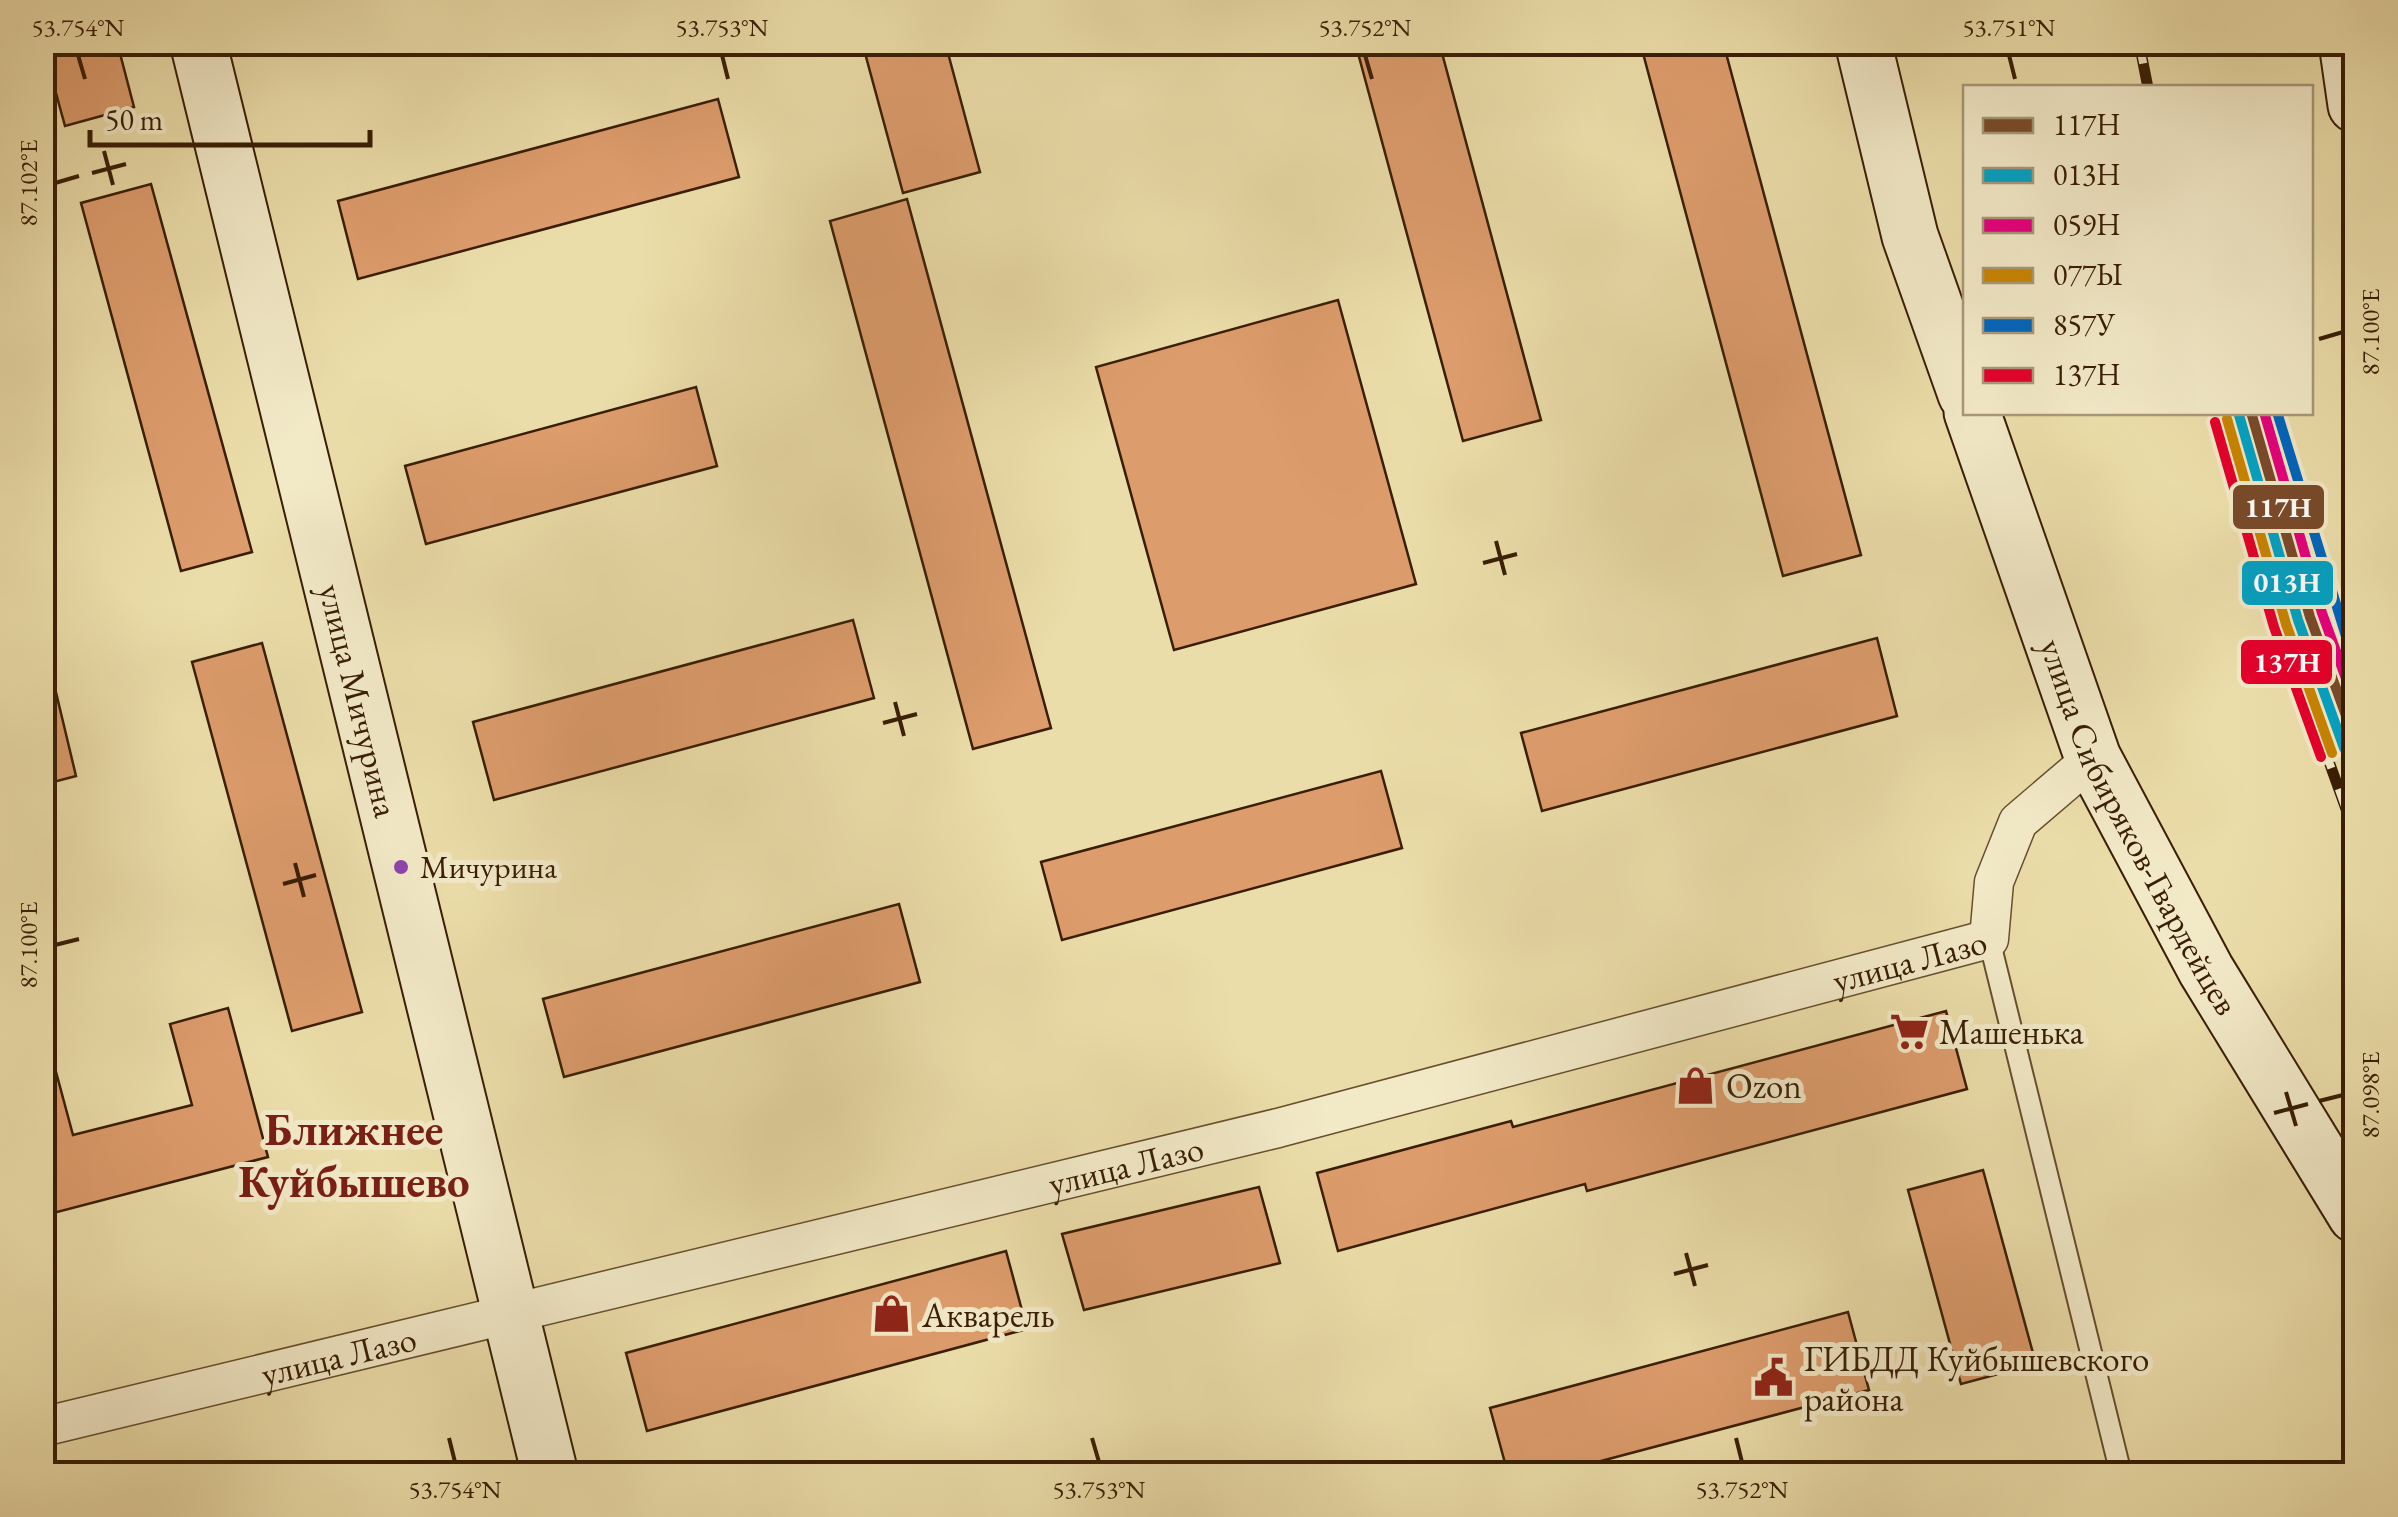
<svg xmlns="http://www.w3.org/2000/svg" width="2398" height="1517" font-family="'EB Garamond',serif">
	<style>
		.building { fill: #dd9c6c; stroke: #391e05; stroke-width: 2.5 }
		.lines { fill: none; stroke-linecap: round; stroke-linejoin: round }
		.lane-casing { stroke: #664e2e; stroke-width: 24 }
		.street-casing { stroke: #664e2e; stroke-width: 41 }
		.secondary-casing { stroke: #391e05; stroke-width: 59 }
		.lane { stroke: #f2e9c7; stroke-width: 20 }
		.street { stroke: #f2e9c7; stroke-width: 38 }
		.secondary { stroke: #f2e9c7; stroke-width: 55 }
		.rail-casing { stroke: #391e05; stroke-width: 11 }
		.rail { stroke: #f2e9c7; stroke-width: 8; stroke-dasharray: 22; stroke-linecap: butt }
		.rail-1-casing { stroke: #f2e9c7; stroke-width: 18 }
		.rail-2-casing { stroke: #f2e9c7; stroke-width: 18 }
		.rail-3-casing { stroke: #f2e9c7; stroke-width: 18 }
		.rail-4-casing { stroke: #f2e9c7; stroke-width: 18 }
		.rail-5-casing { stroke: #f2e9c7; stroke-width: 18 }
		.rail-6-casing { stroke: #f2e9c7; stroke-width: 18 }
		.rail-1 { stroke: #7a4b2a; stroke-width: 10 }
		.rail-2 { stroke: #03a2c4; stroke-width: 10 }
		.rail-3 { stroke: #e5007d; stroke-width: 10 }
		.rail-4 { stroke: #c88401; stroke-width: 10 }
		.rail-5 { stroke: #0065bd; stroke-width: 10 }
		.rail-6 { stroke: #e4002b; stroke-width: 10 }
		.ticks { fill: none; stroke: #391e05; stroke-width: 4 }
		.bus-dot { fill: #8e44ad; stroke: #f2e9c7; stroke-width: 4 }
		.labels { text-anchor: middle; dominant-baseline: central; stroke-width: 10; stroke-linejoin: round; paint-order: stroke }
		.bus-label { font-size: 32px; fill: #391e05; stroke: #f2e9c7; text-anchor: start }
		.street-label { font-size: 35px; fill: #391e05; stroke: #f2e9c7 }
		.poi-label { font-size: 35px; fill: #391e05; stroke: #f2e9c7; text-anchor: start }
		.district-label { font-size: 45px; font-weight: bold; fill: #7a1f14; stroke: #f2e9c7 }
		.line-badge { stroke: #f2e9c7; stroke-width: 4 }
		.badge-label { font-size: 28px; text-anchor: middle; font-weight: bold; fill: #fff }
		.neatline { fill: none; stroke: #391e05; stroke-width: 4 }
		.ticks-label { font-size: 25px; text-anchor: middle; fill: #391e05 }
	</style>
	<rect width="100%" height="100%" fill="#ebdda9"/>
	<filter id="stains"><feTurbulence type="fractalNoise" baseFrequency=".002" numOctaves="4"/><feColorMatrix values="0 0 0 0 .2 0 0 0 0 .09 0 0 0 0 .02 0 0 0 .5 -.17"/></filter>
	<radialGradient id="worn" r=".72"><stop offset=".6" stop-color="#630" stop-opacity="0"/><stop offset="1" stop-color="#630" stop-opacity=".3"/></radialGradient>
	<!-- building -->
	<g class="building">
		<polygon points="42,42 117,42 134,107 65,126"/>
		<polygon points="862,42 945,42 980,172 903,193"/>
		<polygon points="1355,42 1439,42 1541,420 1463,441"/>
		<polygon points="1640,42 1723,42 1861,555 1783,576"/>
		<polygon points="718,99 739,177 358,279 338,201"/>
		<polygon points="151,184 252,552 181,571 81,203"/>
		<polygon points="907,199 1051,728 973,749 830,221"/>
		<polygon points="1338,300 1416,584 1174,650 1096,367"/>
		<polygon points="696,387 717,466 426,544 405,466"/>
		<polygon points="853,620 874,698 494,800 473,722"/>
		<polygon points="1877,638 1897,716 1542,811 1521,733"/>
		<polygon points="262,643 362,1012 292,1031 192,662"/>
		<polygon points="54,684 76,776 42,785 42,685"/>
		<polygon points="1381,771 1402,848 1062,940 1041,862"/>
		<polygon points="899,904 920,982 564,1077 543,999"/>
		<polygon points="228,1008 268,1157 42,1216 42,1058 52,1057 73,1135 192,1105 170,1024"/>
		<polygon points="1946,1011 1967,1089 1587,1191 1585,1184 1338,1251 1317,1173 1511,1121 1513,1127"/>
		<polygon points="1983,1170 2036,1364 1961,1384 1908,1190"/>
		<polygon points="1259,1187 1280,1263 1084,1310 1062,1234"/>
		<polygon points="1006,1251 1027,1329 647,1431 626,1353"/>
		<polygon points="1848,1312 1869,1390 1552,1474 1508,1474 1490,1408"/>
	</g>
	<g class="lines">
		<defs>
			<polyline id="lane" points="1989,939 2121,1474"/>
			<g id="street">
				<path id="s1" d="M42 1427 1278 1128 1989 939 1994 882 2018 822 2093 758"/>
			</g>
			<g id="secondary">
				<path id="s2" d="M198 42 550 1474"/>
				<polyline points="1863,42 1910,236 1966,394"/>
				<polyline points="2347,42 2356,105"/>
				<path id="s3" d="M1972 412 2093 758 2206 970 2356 1215"/>
			</g>
		</defs>
		<!-- lane casing -->
		<use href="#lane" class="lane-casing"/>
		<!-- street casing -->
		<use href="#street" class="street-casing"/>
		<!-- secondary casing -->
		<use href="#secondary" class="secondary-casing"/>
		<!-- lane -->
		<use href="#lane" class="lane"/>
		<!-- street -->
		<use href="#street" class="street"/>
		<!-- secondary -->
		<use href="#secondary" class="secondary"/>
		<defs>
			<g id="rail">
				<polyline points="2139,42 2148,88"/>
				<polyline points="2218,412 2269,594 2356,837"/>
			</g>
		</defs>
		<!-- rail casing -->
		<use href="#rail" class="rail-casing"/>
		<!-- rail -->
		<use href="#rail" class="rail"/>
		<defs>
			<polyline id="rail-1" points="2251,412 2310,617 2356,743"/>
			<polyline id="rail-2" points="2239,415 2298,620 2344,748"/>
			<polyline id="rail-3" points="2264,412 2322,613 2356,706"/>
			<polyline id="rail-4" points="2227,419 2286,624 2332,753"/>
			<polyline id="rail-5" points="2277,412 2356,669"/>
			<polyline id="rail-6" points="2215,422 2274,627 2321,757"/>
		</defs>
		<!-- rail-1 casing -->
		<use href="#rail-1" class="rail-1-casing"/>
		<!-- rail-2 casing -->
		<use href="#rail-2" class="rail-2-casing"/>
		<!-- rail-3 casing -->
		<use href="#rail-3" class="rail-3-casing"/>
		<!-- rail-4 casing -->
		<use href="#rail-4" class="rail-4-casing"/>
		<!-- rail-5 casing -->
		<use href="#rail-5" class="rail-5-casing"/>
		<!-- rail-6 casing -->
		<use href="#rail-6" class="rail-6-casing"/>
		<!-- rail-1 -->
		<use href="#rail-1" class="rail-1"/>
		<!-- rail-2 -->
		<use href="#rail-2" class="rail-2"/>
		<!-- rail-3 -->
		<use href="#rail-3" class="rail-3"/>
		<!-- rail-4 -->
		<use href="#rail-4" class="rail-4"/>
		<!-- rail-5 -->
		<use href="#rail-5" class="rail-5"/>
		<!-- rail-6 -->
		<use href="#rail-6" class="rail-6"/>
	</g>
	<!-- ticks -->
	<path class="ticks" d="M78 55 85 79M722 55 728 79M1365 55 1372 79M2009 55 2015 79M104 151 113 185M92 173 126 164M55 183 79 176M2319 339 2343 332M1496 541 1505 575M1483 563 1517 554M895 702 904 736M883 723 917 714M295 863 304 897M283 884 316 875M55 945 79 939M2286 1092 2296 1126M2319 1101 2343 1095M2274 1113 2308 1104M1686 1253 1695 1286M1674 1274 1708 1265M449 1438 455 1462M1092 1438 1099 1462M1736 1438 1742 1462"/>
	<!-- icons -->
	<defs>
		<symbol id="supermarket-bare" viewBox="-9 -9 18 18"><path d="M-6-5.5h2.5l.6 2H6L4.5 2H-2.5L-4.4-4H-6ZM-1.5 3.2a1.3 1.3 0 1 0 .1 0ZM3 3.2a1.3 1.3 0 1 0 .1 0Z" fill="#8f2418" stroke="#f2e9c7" stroke-width="2.5" paint-order="stroke"/></symbol>
		<symbol id="shop-bare" viewBox="-9 -9 18 18"><path d="M-5-2.5h2.3a2.7 3.5 0 0 1 5.4 0H5L5.5 6h-11ZM-1.5-2.5h3a1.5 2.3 0 0 0-3 0Z" fill="#8f2418" stroke="#f2e9c7" stroke-width="2.5" paint-order="stroke"/></symbol>
		<symbol id="civic-bare" viewBox="-9 -9 18 18"><path d="M-.6-6.5H3V-4.5H.6V-3L4-1V1h2V6H-6V1h2V-1L-.6-3ZM-1.2 2.5V6h2.4V2.5Z" fill="#8f2418" stroke="#f2e9c7" stroke-width="2.5" paint-order="stroke"/></symbol>
	</defs>
	<g fill-rule="evenodd">
		<use href="#supermarket-bare" x="1882" y="1004" width="55" height="55"/>
		<use href="#shop-bare" x="1668" y="1058" width="55" height="55"/>
		<use href="#shop-bare" x="864" y="1286" width="55" height="55"/>
		<use href="#civic-bare" x="1746" y="1350" width="55" height="55"/>
	</g>
	<!-- markers -->
	<circle class="bus-dot" cx="401" cy="867" r="9"/>
	<g class="labels">
		<!-- bus labels -->
		<g class="bus-label">
			<text x="420" y="867">Мичурина</text>
		</g>
		<!-- street labels -->
		<g class="street-label">
			<text stroke="none"><textPath href="#s2" startOffset="678">улица Мичурина</textPath></text>
			<text stroke="none"><textPath href="#s3" startOffset="448">улица Сибиряков-Гвардейцев</textPath></text>
			<text stroke="none"><textPath href="#s1" startOffset="1925">улица Лазо</textPath></text>
			<text stroke="none"><textPath href="#s1" startOffset="1115">улица Лазо</textPath></text>
			<text stroke="none"><textPath href="#s1" startOffset="305">улица Лазо</textPath></text>
		</g>
		<!-- poi labels -->
		<g class="poi-label">
			<text x="1939" y="1031">Машенька</text>
			<text x="1726" y="1085">Ozon</text>
			<text x="922" y="1314">Акварель</text>
			<text x="1804" y="1358">ГИБДД Куйбышевского<tspan x="1804" dy="40">района</tspan></text>
		</g>
		<!-- district labels -->
		<g class="district-label">
			<text x="354" y="1129">Ближнее<tspan x="354" dy="52">Куйбышево</tspan></text>
		</g>
	</g>
	<g class="line-badge">
		<rect x="2231" y="483" width="95" height="48" rx="10" fill="#7a4b2a"/>
		<rect x="2240" y="559" width="95" height="48" rx="10" fill="#03a2c4"/>
		<rect x="2239" y="638" width="95" height="48" rx="10" fill="#e4002b"/>
	</g>
	<g class="badge-label">
		<text x="2278" y="517">117Н</text>
		<text x="2287" y="592">013Н</text>
		<text x="2287" y="672">137Н</text>
	</g>
	<!-- margin -->
	<rect width="2398" height="1517" fill="none" stroke="#ebdda9" stroke-width="110"/>
	<!-- legend -->
	<rect x="1963" y="85" width="350" height="330" fill="#f2e9c7" stroke="#a89879" stroke-width="2.5"/>
	<rect x="1983" y="118" width="50" height="15" fill="#7a4b2a" stroke="#a89879" stroke-width="2.5"/>
	<text x="2053" y="135" font-size="30" fill="#391e05">117Н</text>
	<rect x="1983" y="168" width="50" height="15" fill="#03a2c4" stroke="#a89879" stroke-width="2.5"/>
	<text x="2053" y="185" font-size="30" fill="#391e05">013Н</text>
	<rect x="1983" y="218" width="50" height="15" fill="#e5007d" stroke="#a89879" stroke-width="2.5"/>
	<text x="2053" y="235" font-size="30" fill="#391e05">059Н</text>
	<rect x="1983" y="268" width="50" height="15" fill="#c88401" stroke="#a89879" stroke-width="2.5"/>
	<text x="2053" y="285" font-size="30" fill="#391e05">077Ы</text>
	<rect x="1983" y="318" width="50" height="15" fill="#0065bd" stroke="#a89879" stroke-width="2.5"/>
	<text x="2053" y="335" font-size="30" fill="#391e05">857У</text>
	<rect x="1983" y="368" width="50" height="15" fill="#e4002b" stroke="#a89879" stroke-width="2.5"/>
	<text x="2053" y="385" font-size="30" fill="#391e05">137Н</text>
	<!-- scale -->
	<path d="M90 130v15h280v-15" fill="none" stroke="#391e05" stroke-width="5"/>
	<text x="105" y="130" font-size="30" fill="#391e05" stroke="#f2e9c7" stroke-width="8" paint-order="stroke">50 m</text>
	<rect x="55" y="55" width="2288" height="1407" class="neatline"/>
	<g class="ticks-label">
		<text x="78" y="36">53.754°N</text>
		<text x="722" y="36">53.753°N</text>
		<text x="1365" y="36">53.752°N</text>
		<text x="2009" y="36">53.751°N</text>
		<text transform="translate(28 183) rotate(-90)" y="9">87.102°E</text>
		<text transform="translate(2370 332) rotate(-90)" y="9">87.100°E</text>
		<text transform="translate(28 945) rotate(-90)" y="9">87.100°E</text>
		<text transform="translate(2370 1095) rotate(-90)" y="9">87.098°E</text>
		<text x="455" y="1498">53.754°N</text>
		<text x="1099" y="1498">53.753°N</text>
		<text x="1742" y="1498">53.752°N</text>
	</g>
	<rect width="100%" height="100%" filter="url(#stains)"/>
	<rect width="100%" height="100%" fill="url(#worn)"/>
</svg>
